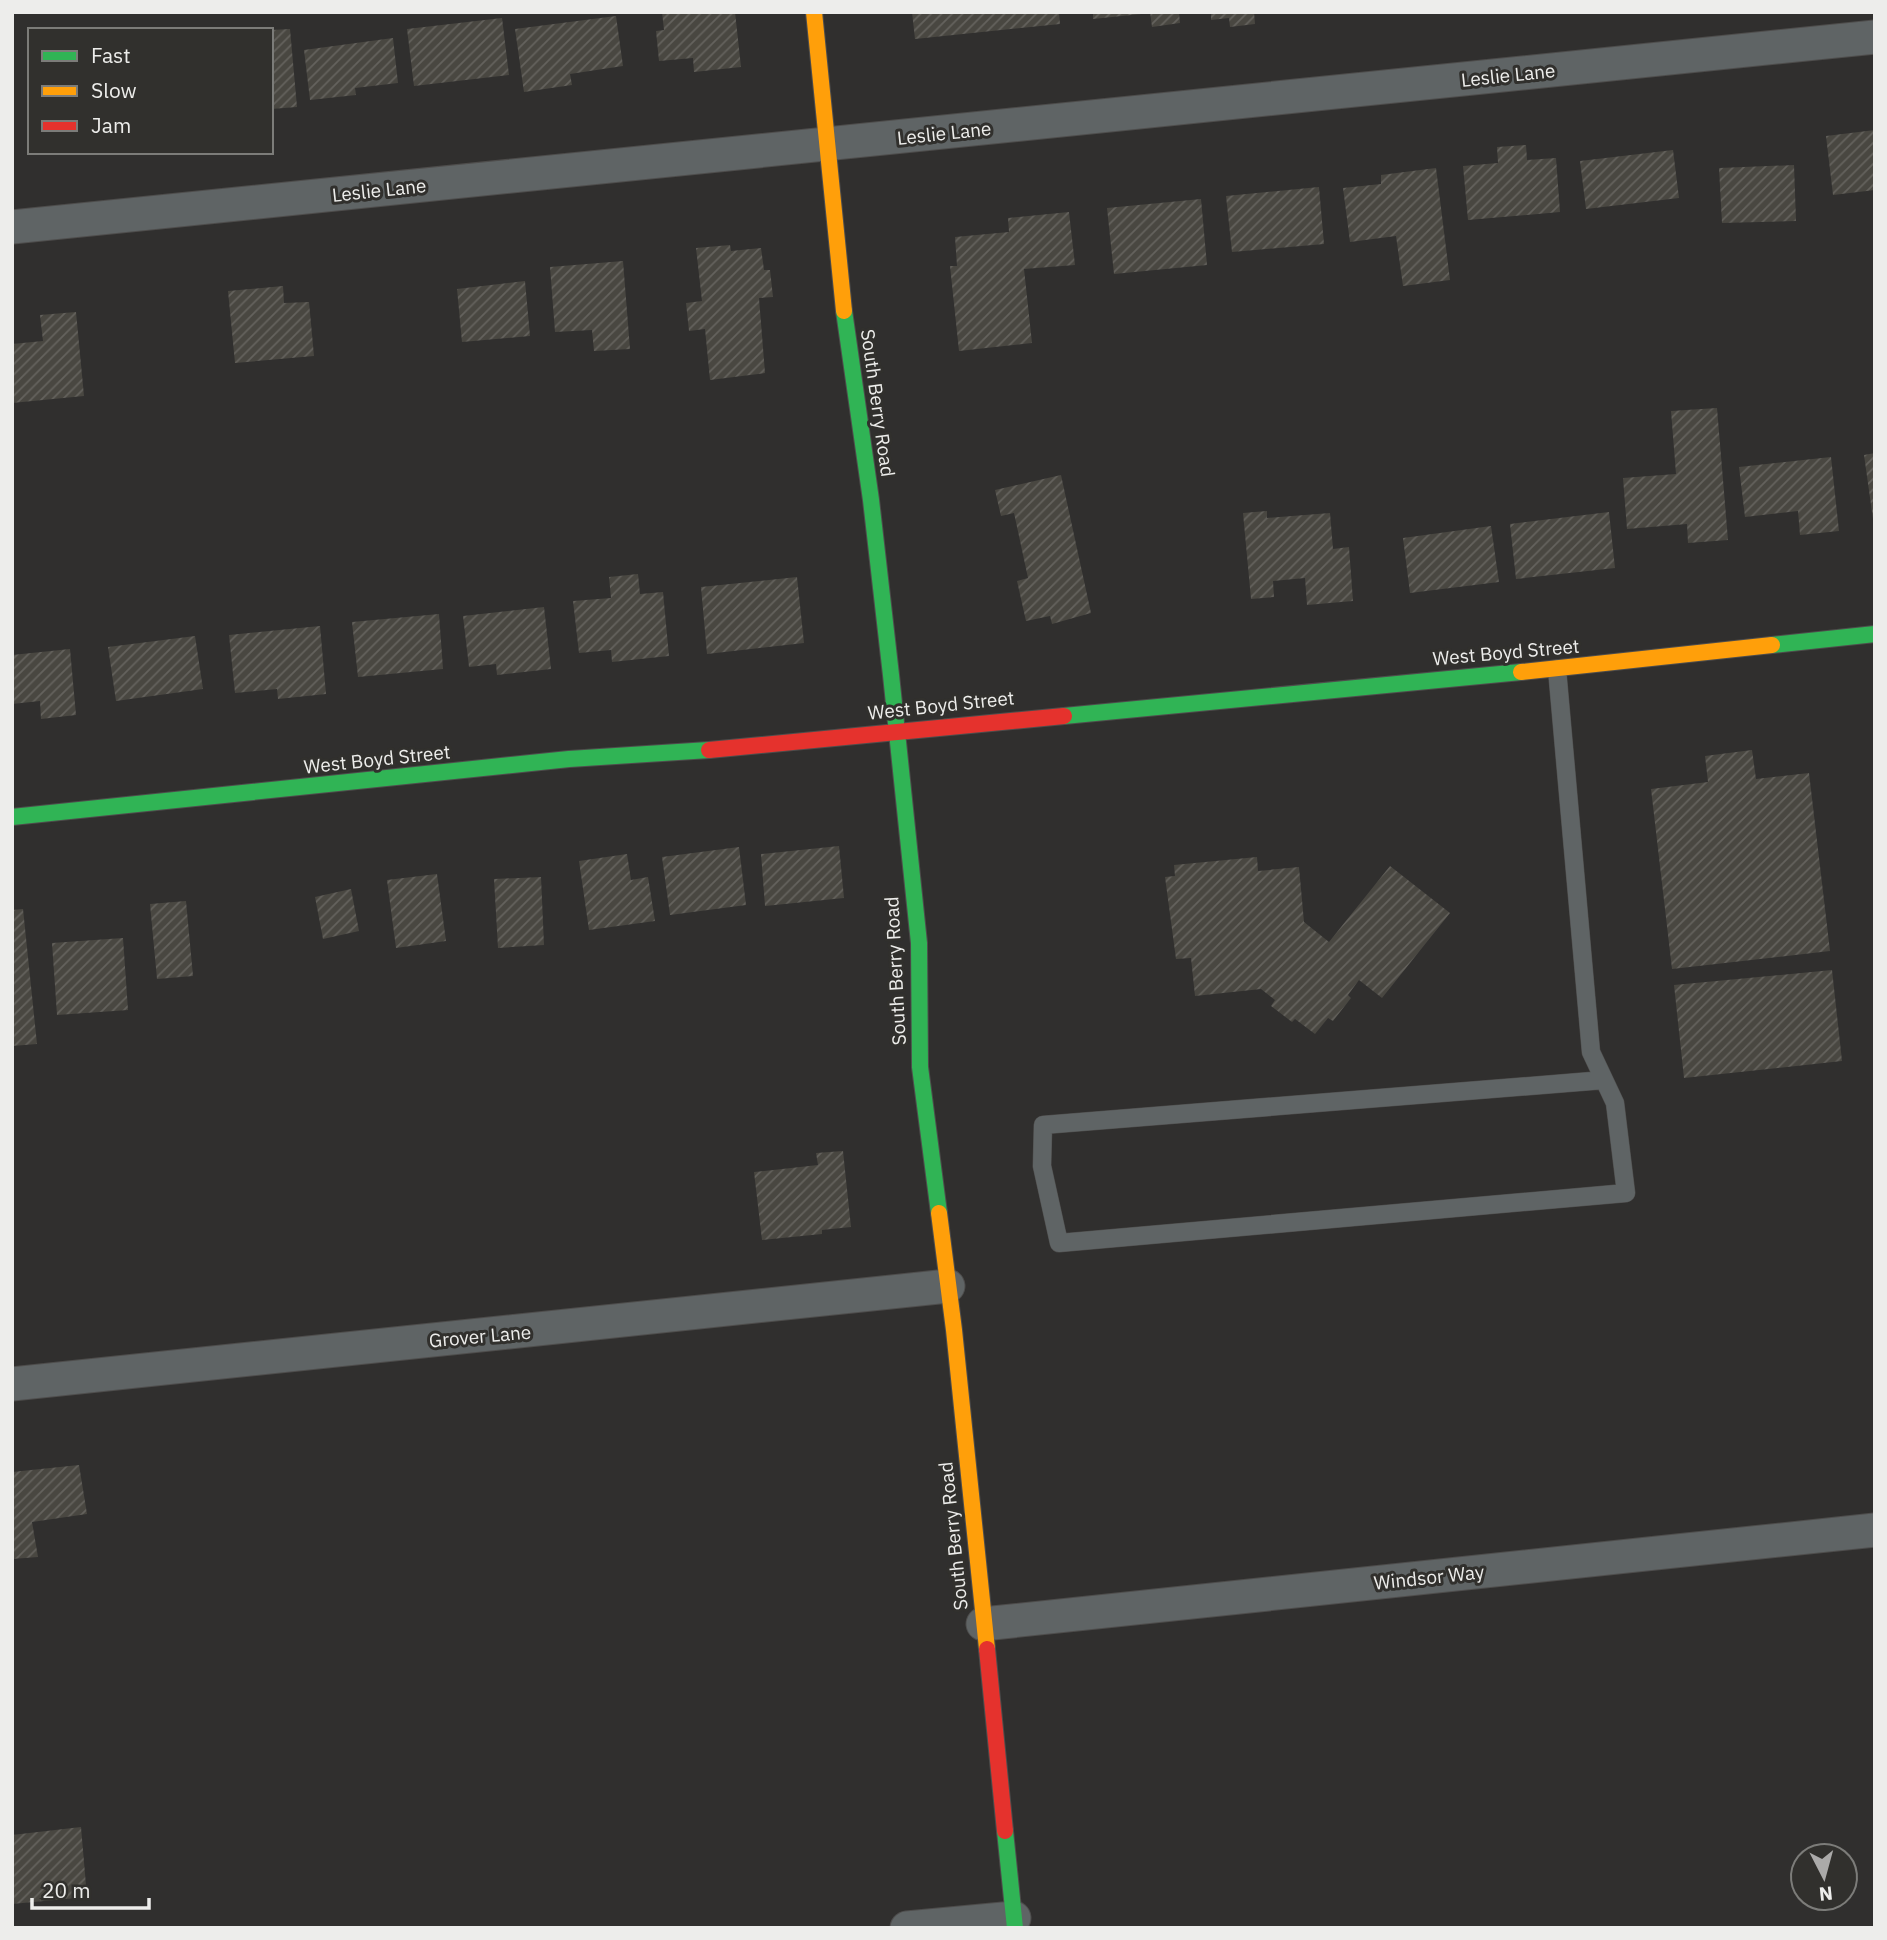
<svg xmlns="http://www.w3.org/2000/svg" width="1887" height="1940" font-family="'IBM Plex Sans',sans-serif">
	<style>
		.building { fill: url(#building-hatch) }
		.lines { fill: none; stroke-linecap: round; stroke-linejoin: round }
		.lane-casing { stroke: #4e4d4c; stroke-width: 19 }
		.street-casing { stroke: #4e4d4c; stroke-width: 35 }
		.fast-casing { stroke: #4e4d4c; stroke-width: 18 }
		.slow-casing { stroke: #4e4d4c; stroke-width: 18 }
		.jam-casing { stroke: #4e4d4c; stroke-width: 18 }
		.lane { stroke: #5f6465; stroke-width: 18 }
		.street { stroke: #5f6465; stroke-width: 33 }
		.fast { stroke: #30b455; stroke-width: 16 }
		.slow { stroke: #ff9f0a; stroke-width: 16 }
		.jam { stroke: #e5322d; stroke-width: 16 }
		.labels { text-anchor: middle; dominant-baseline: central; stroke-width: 6; stroke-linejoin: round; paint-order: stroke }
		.street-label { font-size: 19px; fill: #ededeb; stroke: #31302d }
	</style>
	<defs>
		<pattern id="building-hatch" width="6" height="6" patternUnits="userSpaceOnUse" patternTransform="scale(1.75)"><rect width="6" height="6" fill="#494741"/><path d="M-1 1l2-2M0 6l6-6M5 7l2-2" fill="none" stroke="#64625d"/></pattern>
	</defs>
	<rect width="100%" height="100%" fill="#302f2e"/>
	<!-- building -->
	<g class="building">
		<polygon points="662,12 735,12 741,67 694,72 693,58 659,61 656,31 664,30"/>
		<polygon points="912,12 1059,12 1060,24 915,39"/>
		<polygon points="1093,12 1141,12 1141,14 1093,19"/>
		<polygon points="1150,12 1179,12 1180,23 1152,27"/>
		<polygon points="1211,12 1254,12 1255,24 1230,27 1229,18 1211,20"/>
		<polygon points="616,16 623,66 570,74 572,85 524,92 515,29"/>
		<polygon points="502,18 509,75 414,86 407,29"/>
		<polygon points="290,29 297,107 271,109 271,30"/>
		<polygon points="393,38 398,83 355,88 356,95 310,100 304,50"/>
		<polygon points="1875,130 1875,190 1833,195 1826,136"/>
		<polygon points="1526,145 1527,160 1556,158 1560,212 1468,220 1463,166 1498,163 1497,147"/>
		<polygon points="1673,150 1679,198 1586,209 1580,161"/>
		<polygon points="1794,165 1796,221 1722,223 1719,168"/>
		<polygon points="1436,168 1450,280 1403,286 1396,236 1350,242 1343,188 1381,184 1381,175"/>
		<polygon points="1319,187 1324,244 1232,252 1226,196"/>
		<polygon points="1201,199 1207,265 1114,274 1107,208"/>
		<polygon points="1069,212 1075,265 1024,269 1032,343 959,351 950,266 957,266 955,237 1009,232 1008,218"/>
		<polygon points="730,245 731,251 761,248 764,270 770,270 773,297 759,298 765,373 710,380 705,329 689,331 686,303 702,301 696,248"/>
		<polygon points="623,261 630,349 594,351 592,330 555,332 550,267"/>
		<polygon points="525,281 530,336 462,342 457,289"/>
		<polygon points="283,286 284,303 309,302 314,356 235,363 228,291"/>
		<polygon points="76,312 84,396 12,403 12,344 43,341 40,315"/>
		<polygon points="1717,408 1728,540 1688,543 1687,524 1627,529 1623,478 1676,474 1671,411"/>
		<polygon points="1875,453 1875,519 1873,519 1864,455"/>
		<polygon points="1831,457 1839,531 1800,535 1798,511 1745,517 1739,467"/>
		<polygon points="1061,475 1091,613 1052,624 1050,616 1026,621 1017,581 1028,578 1014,513 1001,516 995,490"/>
		<polygon points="1267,511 1267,518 1330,513 1333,549 1349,547 1353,601 1307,605 1305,578 1273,581 1274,597 1251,599 1243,513"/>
		<polygon points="1609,512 1615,568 1516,579 1510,524"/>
		<polygon points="1491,526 1499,582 1410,593 1403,538"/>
		<polygon points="638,574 640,594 663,592 669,656 612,662 611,650 579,653 573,601 611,598 609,577"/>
		<polygon points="797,577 804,643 707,654 701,587"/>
		<polygon points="544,607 551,669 497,675 496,664 469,667 463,616"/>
		<polygon points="439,614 443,669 358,677 352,622"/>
		<polygon points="320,626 326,694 278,699 277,689 235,693 229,635"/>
		<polygon points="195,636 203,689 116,701 108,647"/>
		<polygon points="70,649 76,715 41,719 40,701 12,704 12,655"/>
		<polygon points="1752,750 1756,779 1809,773 1830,951 1672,969 1651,789 1708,782 1705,756"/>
		<polygon points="839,846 844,898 765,906 761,854"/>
		<polygon points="739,847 746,905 670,915 662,857"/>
		<polygon points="627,854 631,880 648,877 655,921 589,930 579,861"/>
		<polygon points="1257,857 1258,871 1299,867 1304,922 1329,942 1390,866 1450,913 1382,998 1359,980 1348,995 1351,998 1333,1021 1328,1018 1315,1034 1295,1019 1292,1022 1271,1006 1275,1000 1261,989 1195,996 1191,958 1176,959 1165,877 1175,876 1174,865"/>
		<polygon points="437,874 446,941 396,948 387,880"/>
		<polygon points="541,877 544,945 498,948 494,879"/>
		<polygon points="351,889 359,931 323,939 315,897"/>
		<polygon points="186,901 193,976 157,979 150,904"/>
		<polygon points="23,909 37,1044 12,1046 12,910"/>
		<polygon points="123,938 128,1010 57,1015 52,943"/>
		<polygon points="1832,970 1842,1061 1684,1078 1674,985"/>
		<polygon points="843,1151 851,1227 822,1230 822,1234 762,1240 754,1172 818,1165 816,1153"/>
		<polygon points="79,1465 87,1514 32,1522 38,1557 12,1559 12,1472"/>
		<polygon points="81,1827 87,1897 12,1904 12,1835"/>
	</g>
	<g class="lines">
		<defs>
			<polyline id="lane" points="1557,669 1591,1052 1615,1103 1626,1193 1059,1243 1042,1166 1043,1125 1604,1080"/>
			<g id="street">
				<polyline points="12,227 1875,37"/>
				<polyline points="12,1384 948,1286"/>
				<polyline points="983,1624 1875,1530"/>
				<polyline points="907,1928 1014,1918"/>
			</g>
			<g id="fast">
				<polyline points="844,311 871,500 891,675 919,943 920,1067 939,1213"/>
				<polyline points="1772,645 1875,634"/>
				<polyline points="1064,716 1521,672"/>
				<polyline points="12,817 569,759 709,750"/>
				<polyline points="1005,1831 1015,1928"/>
			</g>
			<g id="slow">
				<polyline points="814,12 844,311"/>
				<polyline points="1521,672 1772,645"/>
				<polyline points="939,1213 954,1330 987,1649"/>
			</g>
			<g id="jam">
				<polyline points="709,750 1064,716"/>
				<polyline points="987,1649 1005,1831"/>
			</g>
		</defs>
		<!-- lane casing -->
		<use href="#lane" class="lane-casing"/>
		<!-- street casing -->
		<use href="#street" class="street-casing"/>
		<!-- fast casing -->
		<use href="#fast" class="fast-casing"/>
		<!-- slow casing -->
		<use href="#slow" class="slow-casing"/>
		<!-- jam casing -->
		<use href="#jam" class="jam-casing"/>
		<!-- lane -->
		<use href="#lane" class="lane"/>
		<!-- street -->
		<use href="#street" class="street"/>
		<!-- fast -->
		<use href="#fast" class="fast"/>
		<!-- slow -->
		<use href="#slow" class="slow"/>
		<!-- jam -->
		<use href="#jam" class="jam"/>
	</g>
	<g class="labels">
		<!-- street labels -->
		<g class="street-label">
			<text transform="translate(1508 75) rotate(-6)">Leslie Lane</text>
			<text transform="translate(944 133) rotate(-6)">Leslie Lane</text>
			<text transform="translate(379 190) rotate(-6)">Leslie Lane</text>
			<text transform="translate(878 403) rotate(82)">South Berry Road</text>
			<text transform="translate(1506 652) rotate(-5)">West Boyd Street</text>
			<text transform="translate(941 705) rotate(-6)">West Boyd Street</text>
			<text transform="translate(377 759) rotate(-6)">West Boyd Street</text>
			<text transform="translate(895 971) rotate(-93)">South Berry Road</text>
			<text transform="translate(480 1336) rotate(-5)">Grover Lane</text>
			<text transform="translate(953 1536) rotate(-96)">South Berry Road</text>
			<text transform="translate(1429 1577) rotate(-6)">Windsor Way</text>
		</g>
	</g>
	<!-- border -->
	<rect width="1887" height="1940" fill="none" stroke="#ededeb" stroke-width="28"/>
	<!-- legend -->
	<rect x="28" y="28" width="245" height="126" fill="#31302d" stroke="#7c7c79" stroke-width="2"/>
	<rect x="42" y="51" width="35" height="10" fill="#30b455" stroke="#7c7c79" stroke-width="2"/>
	<text x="91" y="63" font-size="21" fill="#ededeb">Fast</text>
	<rect x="42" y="86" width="35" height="10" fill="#ff9f0a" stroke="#7c7c79" stroke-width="2"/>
	<text x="91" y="98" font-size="21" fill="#ededeb">Slow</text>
	<rect x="42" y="121" width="35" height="10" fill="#e5322d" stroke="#7c7c79" stroke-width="2"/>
	<text x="91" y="133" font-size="21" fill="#ededeb">Jam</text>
	<!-- north arrow -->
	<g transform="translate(1824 1877) rotate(174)"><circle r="33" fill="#31302d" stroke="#7c7c79" stroke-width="2"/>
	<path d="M0-5L12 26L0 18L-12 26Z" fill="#abaaa9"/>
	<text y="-10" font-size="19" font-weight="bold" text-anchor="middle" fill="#ededeb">N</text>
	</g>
	<!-- scale -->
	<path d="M32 1898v10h117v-10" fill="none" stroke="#ededeb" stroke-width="3.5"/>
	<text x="42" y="1898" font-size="21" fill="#ededeb" stroke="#31302d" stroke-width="5" paint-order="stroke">20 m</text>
</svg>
